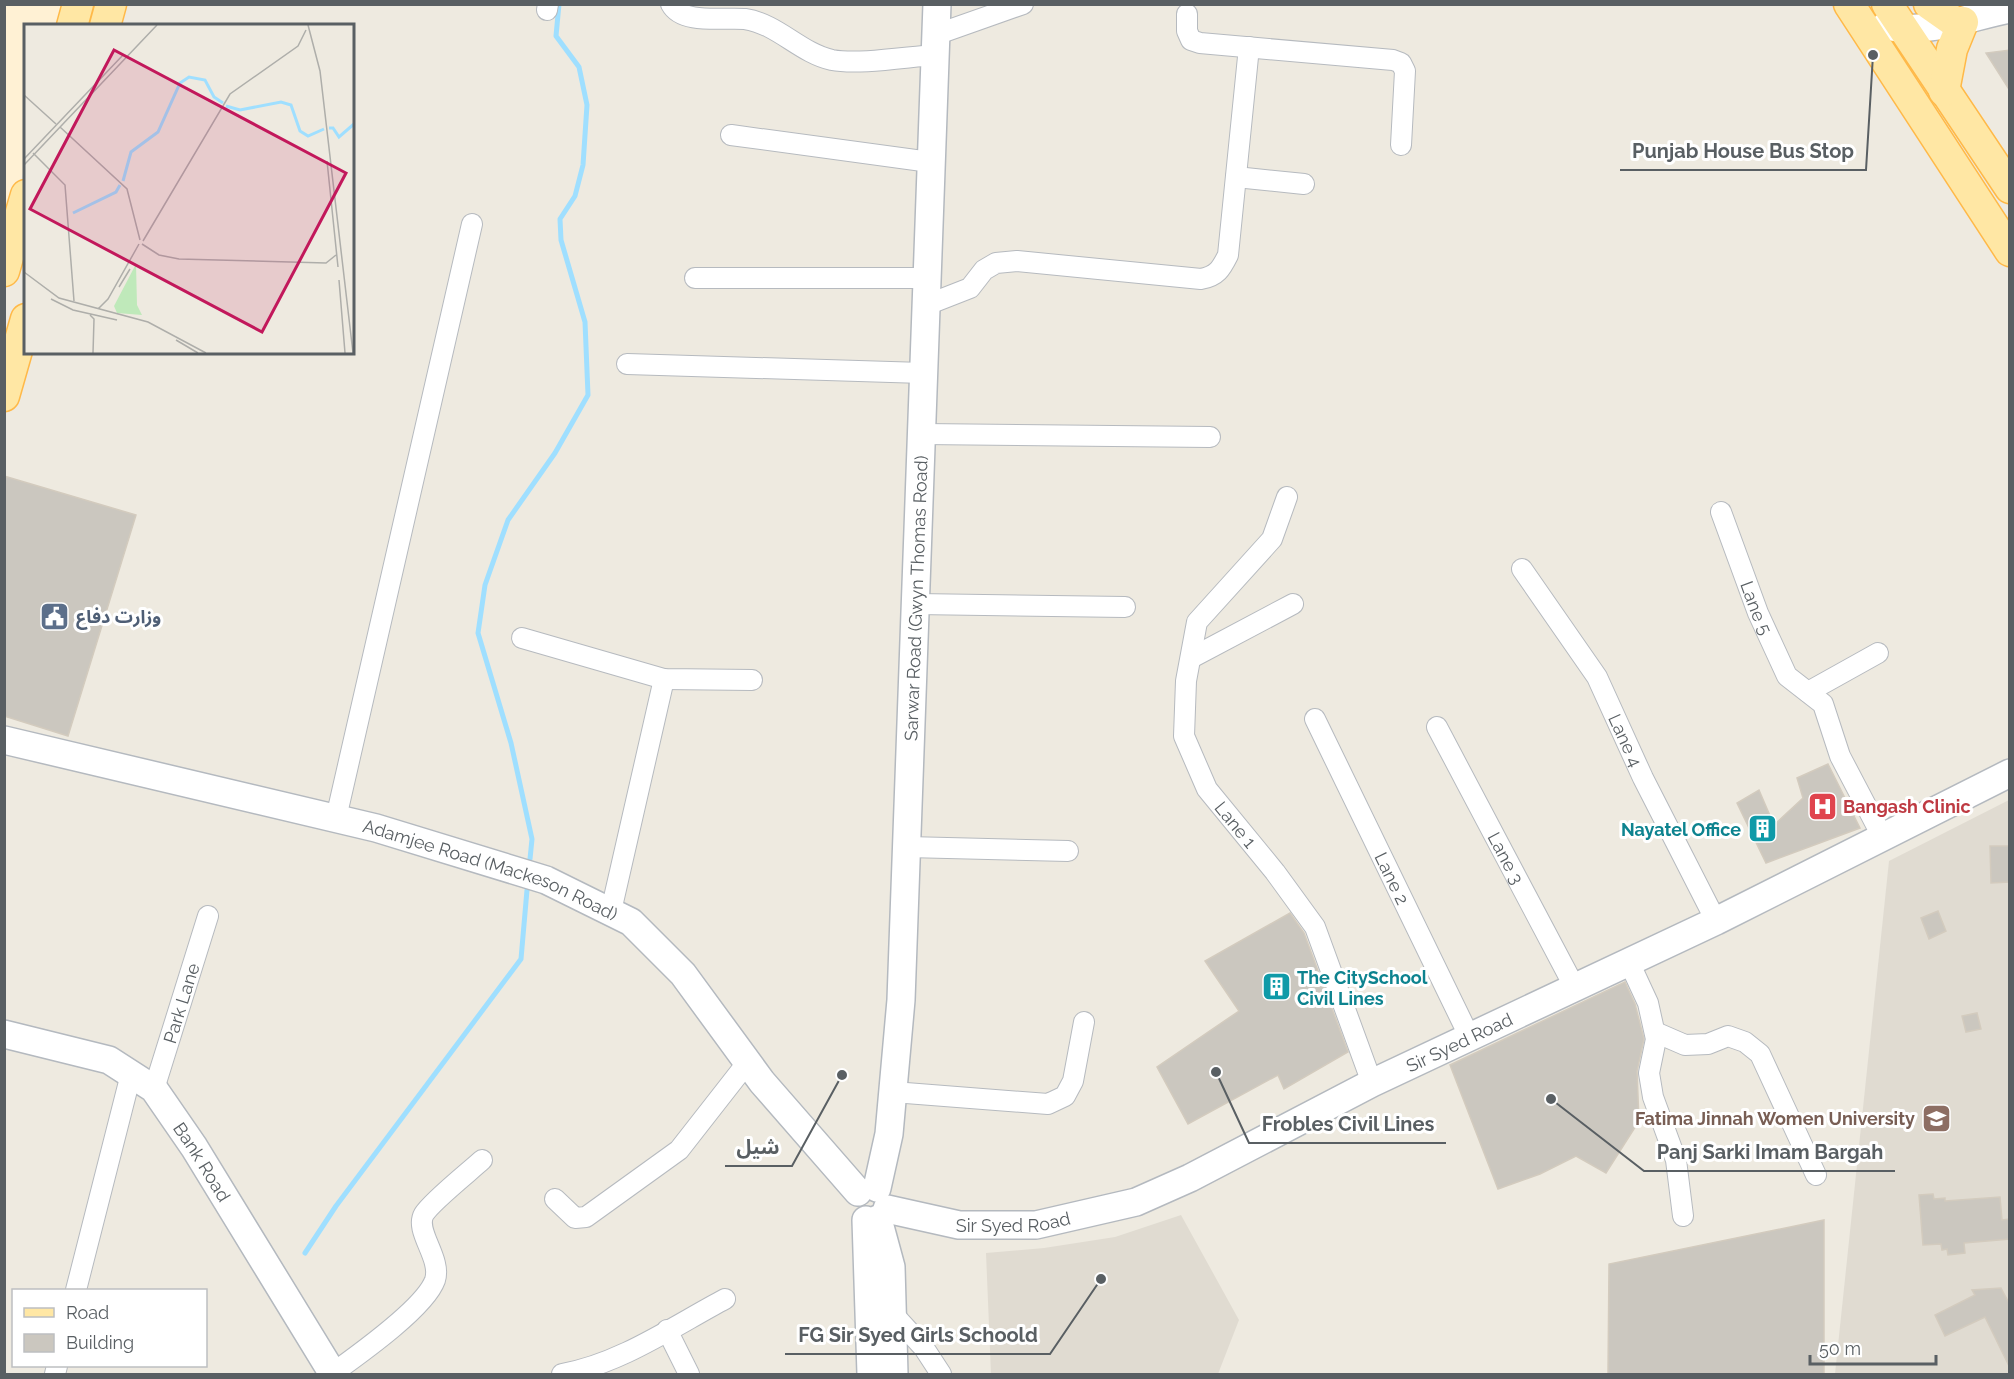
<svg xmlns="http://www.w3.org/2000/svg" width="2014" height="1379" font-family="Raleway,'Noto Sans Arabic',sans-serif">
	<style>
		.commercial { fill: #fff1d4 }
		.education { fill: #e0dbd1 }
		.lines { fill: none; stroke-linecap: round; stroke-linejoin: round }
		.stream { stroke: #9fdfff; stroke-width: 5 }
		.building { fill: #cbc7bf; stroke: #d3cbbe; stroke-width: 1.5 }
		.street-casing { stroke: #b6babf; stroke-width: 22 }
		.secondary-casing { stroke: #b4b9bf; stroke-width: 30 }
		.primary-casing { stroke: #ffb948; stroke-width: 33 }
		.street { stroke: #fff; stroke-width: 20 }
		.secondary { stroke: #fff; stroke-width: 27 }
		.primary { stroke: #ffe7a4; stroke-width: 30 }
		.labels { text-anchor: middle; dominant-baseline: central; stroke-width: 6; stroke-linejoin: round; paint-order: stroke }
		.street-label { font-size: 18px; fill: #595f63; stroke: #fff }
		.service-label { font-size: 18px; font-weight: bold; fill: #4e5e75; stroke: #fff; text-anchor: start }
		.health-label { font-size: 18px; font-weight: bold; fill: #be3a42; stroke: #fff; text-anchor: start }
		.culture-label { font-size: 18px; font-weight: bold; fill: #0d838f; stroke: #fff; text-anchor: end }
		.education-label { font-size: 18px; font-weight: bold; fill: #785e54; stroke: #fff; text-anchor: end }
		.inset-river { fill: none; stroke: #9fdfff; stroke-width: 3 }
		.inset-road { fill: none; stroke: #aeaeaa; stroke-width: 1.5 }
		.view { fill: #c2185b; fill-opacity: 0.15; stroke: #c2185b; stroke-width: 3 }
		.inset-edge { fill: none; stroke: #595f63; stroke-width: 3 }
		.leader { fill: none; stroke: #595f63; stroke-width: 2 }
		.callout-dot { fill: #595f63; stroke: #fff; stroke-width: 2 }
		.callout-label { font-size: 20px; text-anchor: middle; font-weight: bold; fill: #595f63; stroke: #fff; stroke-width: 6; stroke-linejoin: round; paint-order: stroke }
	</style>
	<rect width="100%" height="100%" fill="#eeeae0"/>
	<!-- commercial -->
	<polygon class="commercial" points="5,5 74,5 68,25 26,26 25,166 5,236"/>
	<!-- education -->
	<g class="education">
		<polygon points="2009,800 2009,1374 1835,1374 1889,861"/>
		<polygon points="1181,1215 1239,1320 1218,1374 991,1374 986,1253 1044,1248 1115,1237"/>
	</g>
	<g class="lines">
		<!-- stream -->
		<g class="stream">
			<polyline points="530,859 532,839 511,743 478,633 485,585 508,520 555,453 588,395 585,322 561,240 560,219 575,196 583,165 587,105 579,67 556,36 559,4"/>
			<polyline points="305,1253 336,1206 521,959 527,890"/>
		</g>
	</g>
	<!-- building -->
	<g class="building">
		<polygon points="2010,50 2010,91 1986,53"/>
		<polygon points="4,476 136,515 68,736 4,716"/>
		<polygon points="1828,764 1860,828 1766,863 1737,803 1759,790 1774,825 1803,798 1797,778"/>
		<polygon points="1990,846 2010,846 2010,882 1991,883"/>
		<polygon points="1938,911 1946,931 1929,939 1921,918"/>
		<polygon points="1290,913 1304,933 1348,1052 1284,1089 1278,1075 1188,1124 1157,1067 1239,1011 1205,961"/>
		<polygon points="1625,982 1635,1004 1644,1039 1637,1071 1639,1121 1606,1173 1576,1156 1540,1174 1498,1189 1450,1065"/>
		<polygon points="1977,1013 1981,1029 1966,1032 1962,1016"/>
		<polygon points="1933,1194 1934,1199 1945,1198 1945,1201 2000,1197 2002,1220 2009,1219 2010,1239 1964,1243 1965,1253 1948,1255 1947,1249 1942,1250 1941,1244 1923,1245 1919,1195"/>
		<polygon points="1824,1220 1824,1374 1608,1374 1609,1264"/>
		<polygon points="2001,1288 2010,1305 2010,1368 1985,1317 1945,1336 1935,1315 1975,1295 1972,1290"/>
	</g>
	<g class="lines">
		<defs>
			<g id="street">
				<path d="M671 4C682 25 724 17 745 19 778 24 800 53 832 60 858 65 906 57 934 55"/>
				<polyline points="547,10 548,4"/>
				<polyline points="1187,14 1187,31 1191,40 1200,43 1393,60 1401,63 1405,71 1401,145"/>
				<polyline points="935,35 1023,4"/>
				<polyline points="731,135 930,162"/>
				<polyline points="1236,177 1304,184"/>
				<polyline points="695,278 925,278"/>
				<path d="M924 306 970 288 984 270 996 263 1017 261 1201 279C1217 276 1221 269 1228 255L1249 47"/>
				<polyline points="627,364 923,373"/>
				<polyline points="922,434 1210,437"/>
				<path id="s1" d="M1287 497 1272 539 1197 622 1186 681 1184 736 1207 789 1275 872 1315 927 1372 1083"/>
				<path id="s2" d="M1721 512 1758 613 1787 676 1823 704 1840 756 1883 838"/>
				<path id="s3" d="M1522 569 1597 677 1643 778 1716 921"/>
				<polyline points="916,604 1125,607"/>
				<polyline points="522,638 664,679 752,680"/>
				<polyline points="1193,657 1293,604"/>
				<polyline points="1808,692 1878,653"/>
				<path id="s4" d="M1315 719 1470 1038"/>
				<path id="s5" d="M1437 727 1575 988"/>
				<polyline points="336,818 472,224"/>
				<polyline points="907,847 1068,851"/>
				<polyline points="611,911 664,679"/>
				<polyline points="1629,962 1648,1003 1656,1039 1649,1073 1653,1097 1676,1160 1683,1216"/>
				<polyline points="1655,1032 1685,1045 1708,1044 1728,1036 1745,1042 1760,1054 1816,1175"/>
				<path id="s6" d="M154 1089 208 916"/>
				<polyline points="893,1092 1048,1104 1065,1096 1073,1081 1084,1022"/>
				<polyline points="555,1199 575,1218 586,1217 679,1150 747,1063"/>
				<polyline points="76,1290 131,1074"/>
				<polyline points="893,1314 924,1348 941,1374"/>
				<polyline points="667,1330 689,1374"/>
				<path d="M333 1373C358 1355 425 1308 435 1280 442 1258 414 1231 424 1214 431 1202 470 1171 482 1160"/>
				<polyline points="55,1374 57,1366"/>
				<path d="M562 1374C620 1364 674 1326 725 1299"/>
			</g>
			<g id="secondary">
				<path d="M1885 26C1928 35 1968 17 2010 9"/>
				<path id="s7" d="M4 740 376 828 546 880 631 922 683 974 762 1082 858 1192"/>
				<path id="s8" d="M4 1034 109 1060 154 1089 194 1147 333 1374"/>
				<path id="s9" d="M877 1188 889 1134 901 1000 937 4"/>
				<path id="s10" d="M887 1209 959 1225H1036L1136 1202 1190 1178 1372 1083 1716 921 2010 773"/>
				<polyline points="878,1219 891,1267 894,1374"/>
				<polyline points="866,1220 871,1374"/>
			</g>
			<g id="primary">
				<polyline points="1849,4 2010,251"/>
				<polyline points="1887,4 2010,188"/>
				<polyline points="1929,4 1956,23"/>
				<polyline points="72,26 78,4"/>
				<polyline points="105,26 111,4"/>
				<polyline points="1944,91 1952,49 1963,22"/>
				<polyline points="4,271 26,195"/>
				<polyline points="4,396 26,319"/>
			</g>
		</defs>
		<!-- street casing -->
		<use href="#street" class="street-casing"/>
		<!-- secondary casing -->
		<use href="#secondary" class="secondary-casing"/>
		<!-- primary casing -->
		<use href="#primary" class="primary-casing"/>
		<!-- street -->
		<use href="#street" class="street"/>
		<!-- secondary -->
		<use href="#secondary" class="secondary"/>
		<!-- primary -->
		<use href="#primary" class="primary"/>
	</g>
	<!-- icons -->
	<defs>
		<symbol id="civic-square" viewBox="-11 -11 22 22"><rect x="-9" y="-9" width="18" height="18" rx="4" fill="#5c6f8a" stroke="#fff"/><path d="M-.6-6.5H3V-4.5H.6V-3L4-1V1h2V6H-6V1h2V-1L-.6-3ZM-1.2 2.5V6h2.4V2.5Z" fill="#fff"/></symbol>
		<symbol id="hospital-square" viewBox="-11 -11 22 22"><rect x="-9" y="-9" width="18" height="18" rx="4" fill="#e0444e" stroke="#fff"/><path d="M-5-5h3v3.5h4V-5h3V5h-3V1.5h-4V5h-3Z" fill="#fff"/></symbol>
		<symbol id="building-square" viewBox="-11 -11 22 22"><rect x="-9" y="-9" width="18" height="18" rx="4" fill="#0f9aa8" stroke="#fff"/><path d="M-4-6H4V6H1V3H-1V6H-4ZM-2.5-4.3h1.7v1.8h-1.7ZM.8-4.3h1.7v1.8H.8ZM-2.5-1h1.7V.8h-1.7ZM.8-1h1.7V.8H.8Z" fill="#fff"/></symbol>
		<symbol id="university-square" viewBox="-11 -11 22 22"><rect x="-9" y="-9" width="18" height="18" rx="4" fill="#8d6e63" stroke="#fff"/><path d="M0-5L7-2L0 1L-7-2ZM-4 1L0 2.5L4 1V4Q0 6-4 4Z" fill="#fff"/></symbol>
	</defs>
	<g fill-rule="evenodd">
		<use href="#civic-square" x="38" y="600" width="33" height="33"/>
		<use href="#hospital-square" x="1806" y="790" width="33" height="33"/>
		<use href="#building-square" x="1746" y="812" width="33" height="33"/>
		<use href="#building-square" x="1260" y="970" width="33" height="33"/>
		<use href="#university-square" x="1920" y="1102" width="33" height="33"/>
	</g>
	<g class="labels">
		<!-- street labels -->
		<g class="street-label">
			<text stroke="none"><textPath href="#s9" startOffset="592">Sarwar Road (Gwyn Thomas Road)</textPath></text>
			<text stroke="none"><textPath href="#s2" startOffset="102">Lane 5</textPath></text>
			<text stroke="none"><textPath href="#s3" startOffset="201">Lane 4</textPath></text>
			<text stroke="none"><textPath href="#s1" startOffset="375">Lane 1</textPath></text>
			<text stroke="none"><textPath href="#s5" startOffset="148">Lane 3</textPath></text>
			<text stroke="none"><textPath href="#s7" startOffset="504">Adamjee Road (Mackeson Road)</textPath></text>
			<text stroke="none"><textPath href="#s4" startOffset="177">Lane 2</textPath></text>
			<text stroke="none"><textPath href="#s6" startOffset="90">Park Lane</textPath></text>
			<text stroke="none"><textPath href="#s10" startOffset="614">Sir Syed Road</textPath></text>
			<text stroke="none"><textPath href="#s8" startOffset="249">Bank Road</textPath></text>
			<text stroke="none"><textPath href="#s10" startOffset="128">Sir Syed Road</textPath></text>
		</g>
		<!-- service labels -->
		<g class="service-label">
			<text x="76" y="616">وزارت دفاع</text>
		</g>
		<!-- health labels -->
		<g class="health-label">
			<text x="1843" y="806">Bangash Clinic</text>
		</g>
		<!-- culture labels -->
		<g class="culture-label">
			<text x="1741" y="829">Nayatel Office</text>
			<text x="1297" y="977" text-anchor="start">The CitySchool<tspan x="1297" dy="21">Civil Lines</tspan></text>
		</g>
		<!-- education labels -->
		<g class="education-label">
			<text x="1915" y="1118">Fatima Jinnah Women University</text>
		</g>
	</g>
	<!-- overview -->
	<g transform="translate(24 24)">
		<rect width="330" height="330" fill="#eeeae0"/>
		<path d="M112 240 113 281 118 291 93 289 90 282Z" fill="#bfe9ba"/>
		<path class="inset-river" d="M202 82 216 86 257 78 267 81 276 107 284 112 300 105M305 104H309L315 113 330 100M99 157 107 128 134 108 156 59 165 53 181 56 190 73 199 79M49 189 92 168 96 161"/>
		<path class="inset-road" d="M284 1 296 47 329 329M0 71 32 100M36 103 103 165 116 216M9 129 41 161 50 277M0 135 99 31M303 137 314 243M0 141 133 1M119 217 206 70 274 22 282 6M118 220 135 231 155 235 302 239 312 231M0 248 35 274 124 298 182 329M315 256 321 329M95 263 106 245M27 275 49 286 93 296M74 285 84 275 115 220M66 291 70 295 69 329M152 316 174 329"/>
		<path class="view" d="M90 26 322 149 238 308 6 185Z"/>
		<rect width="330" height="330" class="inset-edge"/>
	</g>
	<!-- callouts -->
	<path class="leader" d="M1873 55L1866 170H1620M1216 1072L1249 1143H1446M842 1075L792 1166H725M1551 1099L1644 1171H1895M1101 1279L1050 1354H785"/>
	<g class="callout-dot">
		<circle cx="1873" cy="55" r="6"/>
		<circle cx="1216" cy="1072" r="6"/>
		<circle cx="842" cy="1075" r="6"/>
		<circle cx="1551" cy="1099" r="6"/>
		<circle cx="1101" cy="1279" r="6"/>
	</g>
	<g class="callout-label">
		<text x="1743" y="158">Punjab House Bus Stop</text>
		<text x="1348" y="1131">Frobles Civil Lines</text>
		<text x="758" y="1154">شیل</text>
		<text x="1770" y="1159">Panj Sarki Imam Bargah</text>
		<text x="918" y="1342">FG Sir Syed Girls Schoold</text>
	</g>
	<!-- border -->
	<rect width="2014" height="1379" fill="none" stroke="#595f63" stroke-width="12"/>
	<!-- legend -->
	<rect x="12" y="1289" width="195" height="78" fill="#ffffff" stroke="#bdbfc1" stroke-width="1.5"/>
	<rect x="24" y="1308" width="30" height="9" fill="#ffe7a4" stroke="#bdbfc1" stroke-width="1.5"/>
	<text x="66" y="1319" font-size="18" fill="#595f63">Road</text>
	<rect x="24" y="1334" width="30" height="18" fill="#cbc7bf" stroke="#bdbfc1" stroke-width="1.5"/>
	<text x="66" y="1349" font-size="18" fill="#595f63">Building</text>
	<!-- scale -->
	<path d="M1810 1355v9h126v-9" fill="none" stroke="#595f63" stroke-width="3"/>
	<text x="1819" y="1355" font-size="18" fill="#595f63" stroke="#ffffff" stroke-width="4.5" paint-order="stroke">50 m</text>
</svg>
